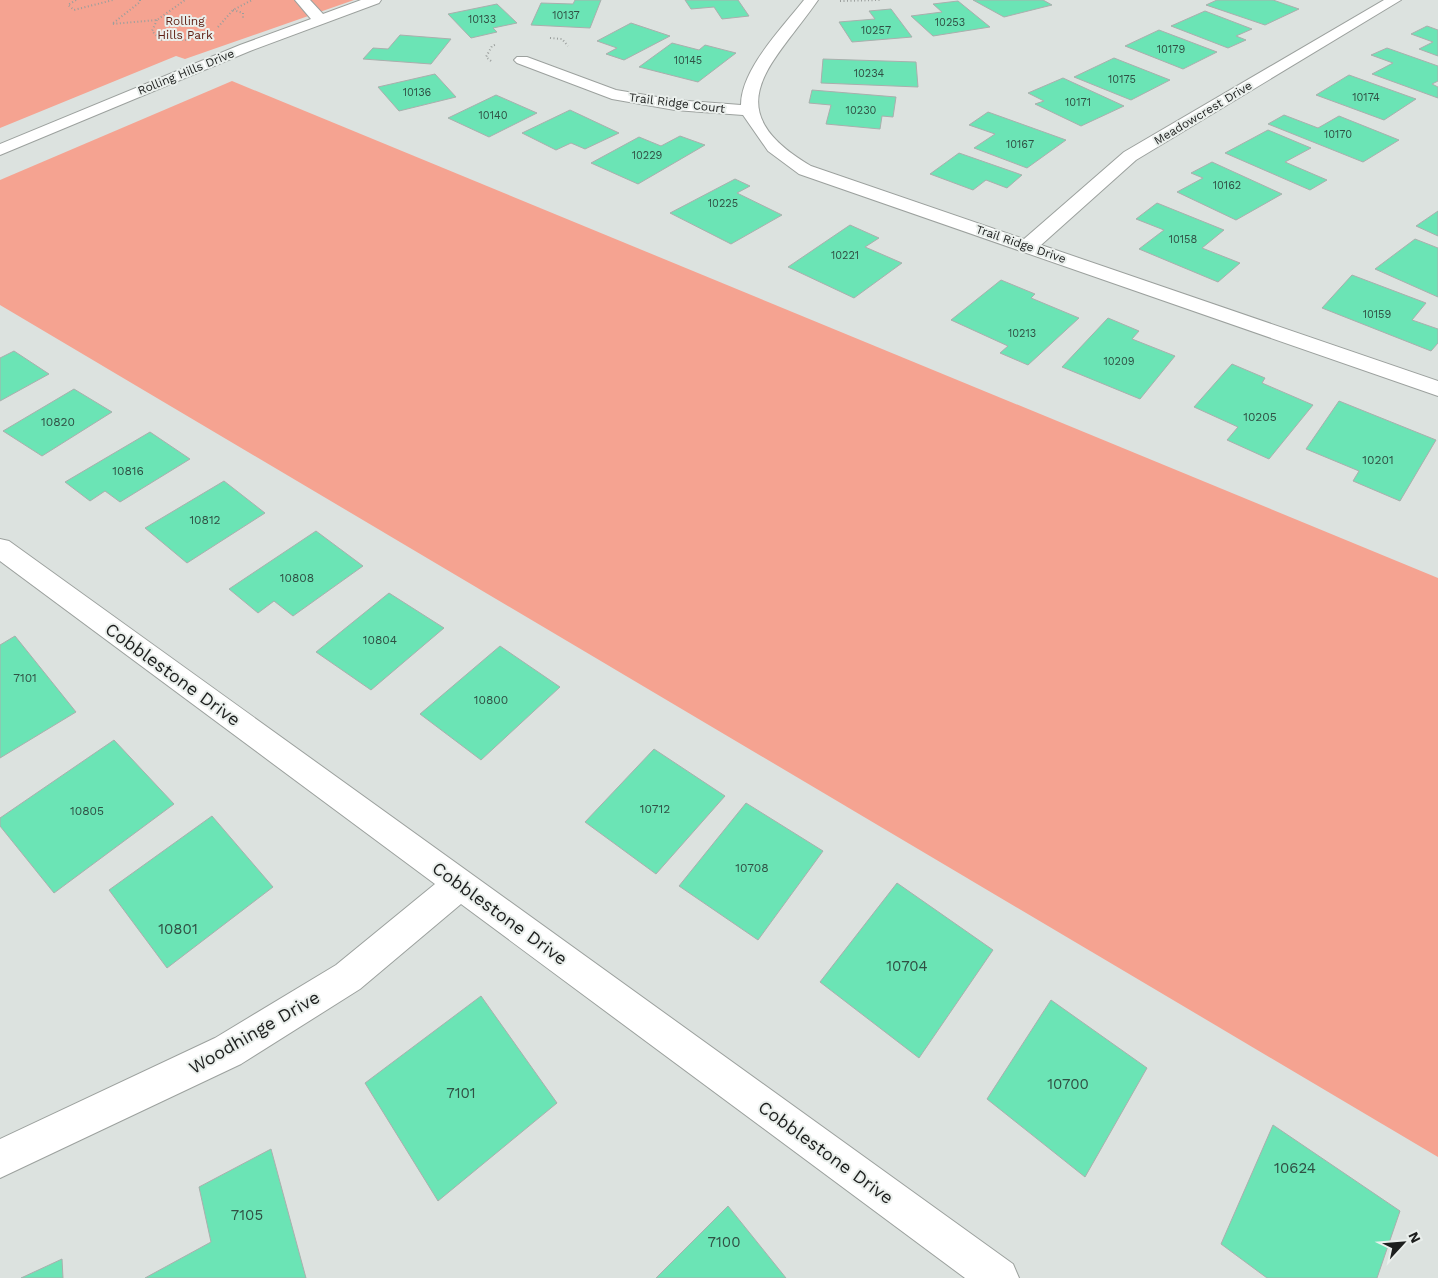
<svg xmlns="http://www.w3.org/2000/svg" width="1438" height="1278" font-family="'Work Sans',sans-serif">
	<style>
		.green { fill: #f5a391 }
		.building { fill: #6be4b5; stroke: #aaafad }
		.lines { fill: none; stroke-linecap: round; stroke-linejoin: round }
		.minor-casing { stroke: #9ca19e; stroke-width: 2 }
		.path { stroke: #9a9e9c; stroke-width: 2; stroke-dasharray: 1 2.5; stroke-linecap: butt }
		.minor { fill: #fff; fill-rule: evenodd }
		.labels { text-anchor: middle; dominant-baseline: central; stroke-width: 4; stroke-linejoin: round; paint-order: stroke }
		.far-number-label { font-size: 11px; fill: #305044 }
		.far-park-label { font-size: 12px; fill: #5e1e12; stroke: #eaefec }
		.far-street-label { font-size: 12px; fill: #1d1f1e; stroke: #eaefec }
		.number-label { font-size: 12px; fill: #305044 }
		.near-number-label { font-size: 15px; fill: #305044 }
		.near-street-label { font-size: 18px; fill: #1d1f1e; stroke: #eaefec }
	</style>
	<rect width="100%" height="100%" fill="#dce2df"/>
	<!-- green -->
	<g class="green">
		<polygon points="0,0 354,0 185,59 176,56 0,128"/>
		<polygon points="232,81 1438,578 1438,1157 0,305 0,180"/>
	</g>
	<!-- building -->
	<g class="building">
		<polygon points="575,0 601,0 590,28 531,25 541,3 573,4"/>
		<polygon points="685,0 738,0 749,16 722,19 714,7 691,9"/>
		<polygon points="973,0 1043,0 1052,5 1004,17"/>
		<polygon points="1217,0 1273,0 1299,9 1265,25 1206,5"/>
		<polygon points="958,1 990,27 933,36 911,16 942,12 933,4"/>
		<polygon points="497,4 517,23 493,28 497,32 471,38 448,14"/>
		<polygon points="891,9 912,37 852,42 839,22 875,19 869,11"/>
		<polygon points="1205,11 1252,29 1236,36 1246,40 1228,48 1171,26"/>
		<polygon points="631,23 670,36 624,60 606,54 617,48 597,41"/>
		<polygon points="1427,26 1438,30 1438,56 1419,49 1433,42 1411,34"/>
		<polygon points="1159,30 1217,52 1183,69 1125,46"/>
		<polygon points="400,35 451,39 431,64 363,59 373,48 388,49"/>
		<polygon points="672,43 699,50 705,45 736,53 698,82 639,67"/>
		<polygon points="1387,48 1438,66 1438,81 1432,84 1438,87 1438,98 1372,74 1393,63 1371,55"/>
		<polygon points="1114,58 1170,80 1131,100 1074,77"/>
		<polygon points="823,59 916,62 918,87 821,83"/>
		<polygon points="435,74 456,97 399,111 378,87"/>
		<polygon points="1349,75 1416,99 1384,120 1316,95"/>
		<polygon points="1063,78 1124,106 1081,126 1035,104 1044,101 1028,93"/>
		<polygon points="812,90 896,97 893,117 882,116 880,129 826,124 831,105 809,103"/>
		<polygon points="496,95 537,113 489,137 448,118"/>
		<polygon points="570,110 619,133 585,149 571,143 556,150 522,133"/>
		<polygon points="988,112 1066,140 1027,168 974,148 995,134 969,125"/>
		<polygon points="1284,115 1318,128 1339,116 1399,140 1363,162 1268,124"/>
		<polygon points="1268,130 1311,148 1285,162 1327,180 1310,190 1225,153"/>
		<polygon points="680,136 705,145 638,184 591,163 639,137 661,146"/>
		<polygon points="959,153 1022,175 1007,188 986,180 973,190 930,174"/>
		<polygon points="1212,162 1282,194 1236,220 1177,192 1203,178 1191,173"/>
		<polygon points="735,179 750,186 737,193 782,215 731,244 670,213"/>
		<polygon points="1157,203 1224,230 1202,248 1240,263 1218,282 1139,249 1164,230 1136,219"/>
		<polygon points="1438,211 1438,236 1416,226"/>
		<polygon points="850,225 879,238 865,247 902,263 854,298 788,267"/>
		<polygon points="1415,239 1438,248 1438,297 1375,269"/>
		<polygon points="1352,275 1426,303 1412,320 1438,329 1438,343 1431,351 1322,308"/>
		<polygon points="1001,280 1035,294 1031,298 1079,318 1028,365 1000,353 1008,346 951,320"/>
		<polygon points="1108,318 1139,331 1132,339 1175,356 1140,399 1062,367"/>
		<polygon points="14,351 49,374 0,401 0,358"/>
		<polygon points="1232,364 1265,378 1262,383 1313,405 1269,459 1227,440 1238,427 1194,407"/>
		<polygon points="74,389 112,412 42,456 3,431"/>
		<polygon points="1339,401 1436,440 1400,501 1353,481 1359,471 1306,449"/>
		<polygon points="150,432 190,459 120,502 105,491 90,501 65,482"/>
		<polygon points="224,481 265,513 187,563 145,528"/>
		<polygon points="316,531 363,566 293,616 274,601 258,613 229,589"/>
		<polygon points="389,593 444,628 371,690 316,652"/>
		<polygon points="15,636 76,712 0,758 0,645"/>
		<polygon points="500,646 560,687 481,760 420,714"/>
		<polygon points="114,740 174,804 54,893 0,826 0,818"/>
		<polygon points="654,749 725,796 656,874 585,822"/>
		<polygon points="746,803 823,851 758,940 679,886"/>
		<polygon points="212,816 273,887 167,968 109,890"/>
		<polygon points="897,883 993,950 919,1058 820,982"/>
		<polygon points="481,996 557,1103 438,1201 365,1083"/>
		<polygon points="1051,1000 1147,1068 1085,1177 987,1099"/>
		<polygon points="1273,1125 1400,1211 1377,1278 1267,1278 1221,1244"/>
		<polygon points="271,1149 306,1278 145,1278 211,1242 199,1187"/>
		<polygon points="728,1206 786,1278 656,1278"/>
		<polygon points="62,1259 63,1278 21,1278"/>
	</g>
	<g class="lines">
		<defs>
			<g id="minor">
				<polygon points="295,0 310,0 323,14 361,0 381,0 379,3 250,51 0,155 0,144 240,45 311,19"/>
				<path d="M804 0H818C773 65 713 108 811 166L1024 239 1124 152 1384 0H1401L1136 160 1041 245 1438 381V396L799 174 768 151 743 115 675 110 612 99 517 63 514 60 517 57H527L616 90 675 100 741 105C741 69 783 27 804 0Z"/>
				<polygon points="0,539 9,541 1013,1264 1019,1278 965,1278 461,904 360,989 241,1064 0,1178 0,1139 215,1038 336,965 435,884 0,561"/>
			</g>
		</defs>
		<!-- minor casing -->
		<use href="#minor" class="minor-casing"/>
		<!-- path -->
		<g class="path">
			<polyline points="76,0 68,5 74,10 113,0"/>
			<polyline points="140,0 140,2 112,24 157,20 185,0"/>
			<polyline points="840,1 880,0"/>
			<polyline points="233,10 243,13 243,20"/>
			<polyline points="157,20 152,31 161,40 186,40"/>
			<polyline points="218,27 233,10 252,0"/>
			<polyline points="550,38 562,39 568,46"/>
			<polyline points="491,61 486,57 492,46 497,44"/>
		</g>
		<!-- minor -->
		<use href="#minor" class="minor"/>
	</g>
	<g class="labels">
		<!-- far-number labels -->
		<g class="far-number-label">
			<text x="566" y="15">10137</text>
			<text x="482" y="19">10133</text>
			<text x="950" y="22">10253</text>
			<text x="876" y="30">10257</text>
			<text x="1171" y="49">10179</text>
			<text x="688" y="60">10145</text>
			<text x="869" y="73">10234</text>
			<text x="1122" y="79">10175</text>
			<text x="417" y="92">10136</text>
			<text x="1366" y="97">10174</text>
			<text x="1078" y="102">10171</text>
			<text x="861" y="110">10230</text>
			<text x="493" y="115">10140</text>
			<text x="1338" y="134">10170</text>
			<text x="1020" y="144">10167</text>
			<text x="647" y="155">10229</text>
			<text x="1227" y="185">10162</text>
			<text x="723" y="203">10225</text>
			<text x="1183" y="239">10158</text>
			<text x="845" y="255">10221</text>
			<text x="1377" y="314">10159</text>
			<text x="1022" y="333">10213</text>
			<text x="1119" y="361">10209</text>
		</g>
		<!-- far-park labels -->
		<g class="far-park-label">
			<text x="185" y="21">Rolling<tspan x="185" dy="14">Hills Park</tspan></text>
		</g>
		<!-- far-street labels -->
		<g class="far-street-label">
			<text transform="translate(186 72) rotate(-22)">Rolling Hills Drive</text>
			<text transform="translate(677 103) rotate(7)">Trail Ridge Court</text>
			<text transform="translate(1203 113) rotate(-31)">Meadowcrest Drive</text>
			<text transform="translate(1021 244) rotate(19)">Trail Ridge Drive</text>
		</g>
		<!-- number labels -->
		<g class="number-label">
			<text x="1260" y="417">10205</text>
			<text x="58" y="422">10820</text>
			<text x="1378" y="460">10201</text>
			<text x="128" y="471">10816</text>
			<text x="205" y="520">10812</text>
			<text x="297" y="578">10808</text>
			<text x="380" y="640">10804</text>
			<text x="25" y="678">7101</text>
			<text x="491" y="700">10800</text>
			<text x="655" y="809">10712</text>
			<text x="87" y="811">10805</text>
			<text x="752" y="868">10708</text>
		</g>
		<!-- near-number labels -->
		<g class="near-number-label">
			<text x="178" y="929">10801</text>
			<text x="907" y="966">10704</text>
			<text x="1068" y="1084">10700</text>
			<text x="461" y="1093">7101</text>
			<text x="1295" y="1168">10624</text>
			<text x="247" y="1215">7105</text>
			<text x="724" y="1242">7100</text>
		</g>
		<!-- near-street labels -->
		<g class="near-street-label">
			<text transform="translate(173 674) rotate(36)">Cobblestone Drive</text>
			<text transform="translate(500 913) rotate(36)">Cobblestone Drive</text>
			<text transform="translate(254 1032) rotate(-30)">Woodhinge Drive</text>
			<text transform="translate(826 1152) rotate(36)">Cobblestone Drive</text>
		</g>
	</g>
	<!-- north arrow -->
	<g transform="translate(1403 1243) rotate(64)" stroke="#eaefec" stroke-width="4" paint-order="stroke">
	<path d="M0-4L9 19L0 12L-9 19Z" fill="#1d1f1e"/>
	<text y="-8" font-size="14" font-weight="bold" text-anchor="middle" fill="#1d1f1e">N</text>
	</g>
</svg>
